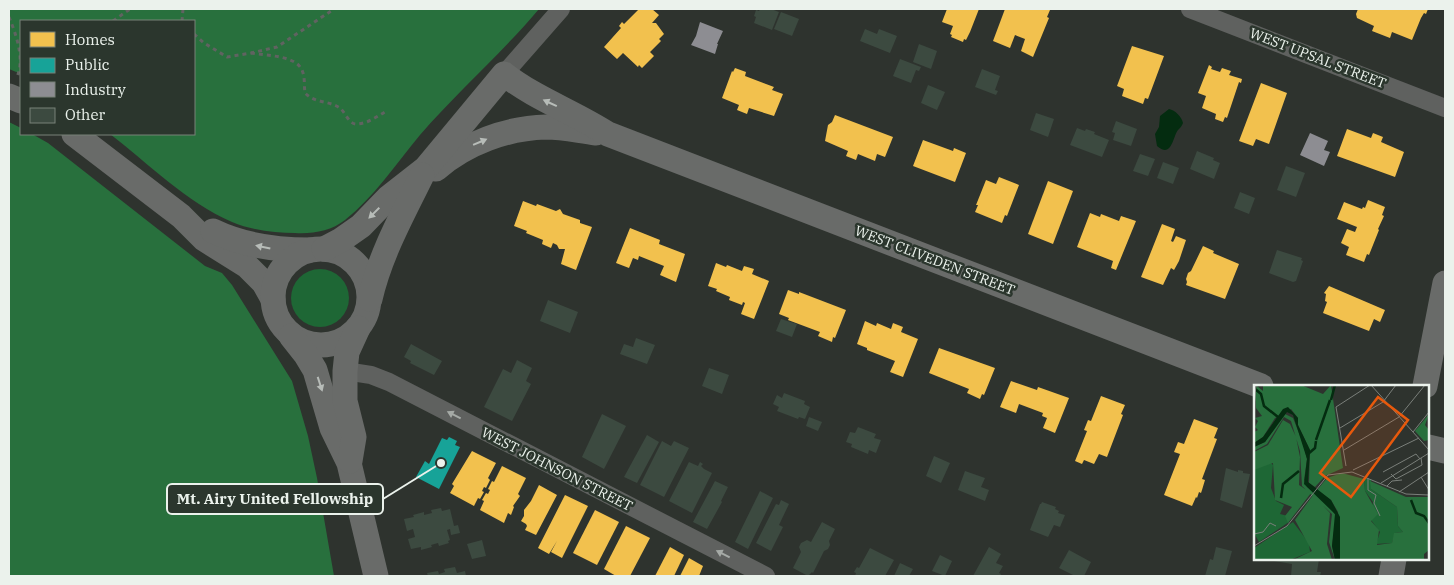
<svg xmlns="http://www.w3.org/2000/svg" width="1454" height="585" font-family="'IBM Plex Serif',serif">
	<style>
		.green { fill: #1e6735 }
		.forest { fill: #28703d }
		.water { fill: #042c10 }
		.homes { fill: #f2c14e }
		.public { fill: #17a398 }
		.industry { fill: #8d8d92 }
		.building { fill: #3c4a40 }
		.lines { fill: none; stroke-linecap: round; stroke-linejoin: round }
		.path { stroke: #606361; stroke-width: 3; stroke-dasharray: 4 4; stroke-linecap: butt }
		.street { stroke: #5f615f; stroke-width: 18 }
		.secondary { stroke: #696b69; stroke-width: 25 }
		.oneway { fill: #b7bcb8 }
		.oneway2 { fill: #a5aaa6 }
		.labels { text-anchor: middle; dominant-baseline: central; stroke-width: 5; stroke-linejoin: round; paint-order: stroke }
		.street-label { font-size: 14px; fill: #ebf2ec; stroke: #2b362d }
		.inset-river { fill: none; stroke: #042c10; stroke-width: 2.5 }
		.inset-road { fill: none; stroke: #7a7f7a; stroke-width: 1 }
		.view { fill: #e8590c; fill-opacity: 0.15; stroke: #e8590c; stroke-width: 2.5 }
		.inset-edge { fill: none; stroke: #ebf2ec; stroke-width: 2.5 }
		.leader { fill: none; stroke: #ebf2ec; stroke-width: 2 }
		.callout-dot { fill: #ebf2ec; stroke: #2b362d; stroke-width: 2 }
		.callout { fill: #2b362d; stroke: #ebf2ec; stroke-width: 2 }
		.callout-label { font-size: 15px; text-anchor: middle; font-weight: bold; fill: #ebf2ec }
	</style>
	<rect width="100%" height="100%" fill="#2e332e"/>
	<!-- green -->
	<circle class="green" cx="320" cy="298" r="29"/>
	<!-- forest -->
	<g class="forest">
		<path d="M9 9H539C502 53 458 91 420 135 396 164 374 197 345 220 331 231 313 234 295 233 275 233 251 230 232 222 186 202 149 164 110 134H194V21H21V74L9 69Z"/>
		<polygon points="9,122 21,128 21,134 32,134 48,143 205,266 222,273 232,285 292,381 308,436 317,478 334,576 9,576"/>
	</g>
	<!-- water -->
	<path class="water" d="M1169 109C1175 110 1182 117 1183 123 1182 126 1180 128 1178 130 1173 136 1172 159 1157 146L1155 134 1159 127 1160 116Z"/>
	<!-- homes -->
	<g class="homes">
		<polygon points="639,9 652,9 659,15 652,23 656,23 664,34 659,39 661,41 650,52 654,56 642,68 639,65 638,67 623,53 617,59 604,47 621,28 619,26 622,22 624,24"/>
		<polygon points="947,9 979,9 970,32 966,40 964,39 963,42 951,37 952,35 950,34 953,26 942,22"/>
		<polygon points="1005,9 1046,9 1050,10 1047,17 1049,18 1033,57 1021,51 1025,39 1015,35 1010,48 993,41"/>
		<polygon points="1358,9 1428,9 1426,14 1424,13 1421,18 1412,40 1392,32 1390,38 1372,31 1374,26 1357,18 1356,14"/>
		<polygon points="1132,46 1164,56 1148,99 1145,98 1143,104 1122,96 1124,89 1117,86"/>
		<polygon points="1209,65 1212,67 1211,69 1220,72 1222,68 1231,71 1229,75 1242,79 1241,83 1239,82 1227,118 1225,117 1223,122 1215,119 1216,114 1202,108 1206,96 1198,93"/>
		<polygon points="735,68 746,72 745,76 774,87 772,90 783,94 774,116 749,108 747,114 737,110 739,105 722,98 732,71 733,72"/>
		<polygon points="1261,83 1287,93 1269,144 1256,139 1253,146 1239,141"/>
		<polygon points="835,115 893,137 885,157 877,154 875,161 858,154 856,160 846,156 848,151 825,141 828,125 832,122"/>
		<polygon points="1347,129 1371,138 1373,133 1383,137 1381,142 1404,152 1395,177 1337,156"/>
		<polygon points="923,140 953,151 954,148 966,153 955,182 913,166"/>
		<polygon points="999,177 1019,185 1007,216 1005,215 1002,223 975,212 978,205 976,205 986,180 996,184"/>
		<polygon points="1048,181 1073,191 1053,244 1028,234"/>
		<polygon points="1368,200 1385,207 1382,215 1384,216 1378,229 1379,230 1369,255 1367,254 1364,262 1346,255 1349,247 1341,243 1347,229 1355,232 1357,227 1337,219 1344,202 1362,209 1363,207 1365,208"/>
		<polygon points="523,201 536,206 537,204 556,211 560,209 563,214 580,220 580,223 592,227 576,270 561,264 565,249 559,249 557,245 553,243 551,248 542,244 543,240 526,233 527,231 514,226"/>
		<polygon points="1090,213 1100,217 1101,214 1119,221 1121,216 1136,221 1116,270 1111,268 1113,261 1077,247"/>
		<polygon points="1162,224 1175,229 1171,241 1173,242 1176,236 1186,240 1179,261 1174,270 1171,268 1163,285 1141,277"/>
		<polygon points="630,228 660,240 659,244 685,254 676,282 660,275 664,266 639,256 638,260 633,258 629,268 616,263"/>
		<polygon points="1203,246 1214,251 1213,253 1239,264 1225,299 1186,285 1187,282 1186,279 1188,273 1191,271"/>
		<polygon points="716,263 726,267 727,265 742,271 744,266 754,269 752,274 769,281 754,319 741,314 745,303 743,302 742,305 729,300 730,297 716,291 717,289 708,286"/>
		<polygon points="1329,286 1385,310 1380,322 1374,319 1369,331 1323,313 1327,302 1325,301 1326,294 1324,293"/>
		<polygon points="788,290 799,294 799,292 846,310 835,338 833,337 832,342 818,336 820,332 788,320 789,318 779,314"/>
		<polygon points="865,321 876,326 877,323 891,329 893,323 903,327 901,332 918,339 903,377 890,372 895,361 867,350 867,348 857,344"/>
		<polygon points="939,348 995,368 984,395 982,394 980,399 967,393 969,389 929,373"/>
		<polygon points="1011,381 1037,390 1038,387 1069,398 1055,433 1043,428 1047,418 1042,416 1043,413 1019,404 1016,413 1000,407"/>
		<polygon points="1101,396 1125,405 1121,414 1123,415 1107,457 1099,454 1094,464 1084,460 1082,464 1075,461 1087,431 1084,430 1088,420 1091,421"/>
		<polygon points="1194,419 1218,428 1214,438 1217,439 1202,479 1205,480 1202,490 1201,493 1199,492 1197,498 1196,497 1192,506 1164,495 1180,454 1174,452 1178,442 1184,444"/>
		<polygon points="472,451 496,463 488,478 490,480 486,488 484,487 482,491 484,492 480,499 478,498 474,506 450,493 454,486 452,484"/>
		<polygon points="502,466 526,478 518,494 520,496 513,506 514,507 511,515 508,513 504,523 480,510 484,501 482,500 486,493 488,494 490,490 488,489 492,481 494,482"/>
		<polygon points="539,485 557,495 536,535 525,530 527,526 526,524 521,521 524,516 524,510 531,501"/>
		<polygon points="565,495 588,506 562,558 551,552 557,541 549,554 538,548"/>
		<polygon points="595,510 619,522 597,565 573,553"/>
		<polygon points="626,526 650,538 630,576 616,576 604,569"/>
		<polygon points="670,547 684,555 674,576 655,576"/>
		<polygon points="689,558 703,566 699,576 680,576"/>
	</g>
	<!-- public -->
	<polygon class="public" points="449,437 457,441 455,445 460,447 439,489 416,477 425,461 429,464 442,438 447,440"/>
	<!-- industry -->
	<g class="industry">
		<polygon points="700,22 723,31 717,44 718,44 715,54 691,45 696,36"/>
		<polygon points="1310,133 1328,141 1324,150 1330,152 1324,166 1300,155"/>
	</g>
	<!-- building -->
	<g class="building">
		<polygon points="760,9 771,9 779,12 772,30 754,23 756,17 754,16 756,10 759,11"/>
		<polygon points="781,12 799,19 792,36 774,29"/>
		<polygon points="865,29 877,34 879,29 897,36 890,53 860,41"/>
		<polygon points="919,44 937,51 931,69 913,62"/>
		<polygon points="900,59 921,67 919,71 916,70 911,83 893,76"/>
		<polygon points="982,69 1000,76 995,90 998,91 996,95 975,87"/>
		<polygon points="928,85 945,92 937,110 921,103"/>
		<polygon points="1036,113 1054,119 1048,137 1030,130"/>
		<polygon points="1116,121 1137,129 1131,146 1113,140 1115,133 1112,132"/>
		<polygon points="1077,128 1085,131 1086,129 1095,132 1094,134 1109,140 1102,157 1070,145"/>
		<polygon points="1197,151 1214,158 1213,160 1220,163 1214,179 1190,169"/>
		<polygon points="1140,154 1155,159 1148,176 1133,171"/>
		<polygon points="1163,162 1179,168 1173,184 1157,178"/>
		<polygon points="1286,166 1305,173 1296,197 1277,190"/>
		<polygon points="1240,192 1255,198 1249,214 1234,208"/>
		<polygon points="1277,250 1302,258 1301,260 1303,261 1296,281 1293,282 1269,273"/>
		<polygon points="548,300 578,312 570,333 540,321"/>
		<polygon points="781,319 797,324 792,337 776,331"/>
		<polygon points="636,338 655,345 647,364 620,354 624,344 633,347"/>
		<polygon points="411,344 442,361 434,375 410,363 411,361 404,357"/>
		<polygon points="517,360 532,368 526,381 531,384 512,421 484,407 503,369 511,373"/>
		<polygon points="709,368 729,375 722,394 702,386"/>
		<polygon points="784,393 805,401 804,404 810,407 805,419 799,417 798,419 777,411 779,407 773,404 777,395 782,398"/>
		<polygon points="602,414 626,426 604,469 582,457"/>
		<polygon points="809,417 822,422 818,431 806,426"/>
		<polygon points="858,427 876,434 874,438 881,440 876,453 869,450 868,454 851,447 852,444 846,442 850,432 855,433"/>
		<polygon points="647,435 659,442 637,483 624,477"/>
		<polygon points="662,441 671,446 674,441 689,448 664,497 640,485"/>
		<polygon points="934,456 950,463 941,483 926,476"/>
		<polygon points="689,462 698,466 700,462 703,464 701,466 704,469 712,473 692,513 669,501"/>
		<polygon points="1226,468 1238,472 1238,470 1243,471 1243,473 1250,474 1242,508 1220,500"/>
		<polygon points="965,471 985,478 981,487 989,490 985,501 958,490"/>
		<polygon points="715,481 728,487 721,501 722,502 707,529 693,522"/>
		<polygon points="760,491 773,498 748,549 735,542"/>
		<polygon points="781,500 789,504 779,525 783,527 771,551 756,543 776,504 779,505"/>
		<polygon points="1042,502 1056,507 1055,509 1059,511 1058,513 1065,515 1060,527 1054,525 1048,537 1030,530 1040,504 1041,504"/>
		<polygon points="441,508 442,511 450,509 454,526 458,525 460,533 451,535 450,529 447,530 450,540 448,541 449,543 439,546 438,543 431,545 432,547 421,550 421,547 411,549 408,539 415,537 413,529 407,531 404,519 414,517 413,515 424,512 424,515 432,513 431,510"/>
		<polygon points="822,522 835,529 829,541 830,545 828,549 824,551 813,573 812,572 808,576 793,568 801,552 799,547 801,543 807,540 811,542"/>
		<polygon points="482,540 486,556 472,559 467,544"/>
		<polygon points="989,547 1001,554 996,563 1003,566 999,573 1001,574 1000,576 973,576"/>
		<polygon points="1216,547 1232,551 1225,576 1205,576 1210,559 1213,560"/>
		<polygon points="870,548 894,560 885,576 855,576 856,573 854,572 857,567 859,568"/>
		<polygon points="1069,550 1091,562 1084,576 1075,576 1059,568"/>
		<polygon points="940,555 952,561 945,576 932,571"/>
		<polygon points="1275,559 1319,559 1317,572 1321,572 1320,576 1291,576 1292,564 1274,561"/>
		<polygon points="900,563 913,569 909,576 894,576"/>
		<polygon points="455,567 457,573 465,571 466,576 428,576 427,573 438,571 439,574 445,572 444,569"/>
	</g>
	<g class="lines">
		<!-- path -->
		<g class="path">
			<path d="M9 17C16 34 25 59 17 77"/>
			<polyline points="113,21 130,9"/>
			<polyline points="182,21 183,9"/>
			<polyline points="194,34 204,43 227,57 251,53 277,47 334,9"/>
			<path d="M251 53C267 56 299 55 303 73 305 79 304 87 305 93 316 104 328 100 340 108 345 112 349 124 356 124 367 124 376 117 385 112"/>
		</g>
		<!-- street -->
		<g class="street">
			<polyline points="1190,9 1445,108"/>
			<polyline points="504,74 561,9"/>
			<polyline points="345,371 371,375 389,382 766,576"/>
		</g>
		<!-- secondary -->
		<g class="secondary">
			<polyline points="9,96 21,101"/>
			<polyline points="74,134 181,216 204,239 247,266 264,283 273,299"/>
			<path d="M436 169C466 143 507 128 546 127 563 127 579 131 596 133"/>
			<path d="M213 231C244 246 276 250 310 250"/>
			<circle cx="321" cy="297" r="48"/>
			<path d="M324 249 341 240 361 226 389 197 426 168 504 74C536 99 574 112 608 134L1261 386"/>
			<path d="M370 299C380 255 402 216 422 175"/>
			<polyline points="291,336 306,355 315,370 332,428 349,463 376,576"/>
			<polyline points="1425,386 1445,283"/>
			<polyline points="1428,447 1445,451"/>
			<polyline points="350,461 354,437 345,401 345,371 347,352 358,328"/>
			<polyline points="1391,576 1394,559"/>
		</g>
	</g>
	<!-- one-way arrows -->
	<defs><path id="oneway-solid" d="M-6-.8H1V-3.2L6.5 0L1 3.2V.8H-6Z" transform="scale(1.25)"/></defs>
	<g class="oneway">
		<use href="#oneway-solid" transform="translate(550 103) rotate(-155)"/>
		<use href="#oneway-solid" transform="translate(480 142) rotate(-23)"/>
		<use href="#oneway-solid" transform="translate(374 213) rotate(135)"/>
		<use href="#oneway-solid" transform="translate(263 247) rotate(-168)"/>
		<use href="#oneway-solid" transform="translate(320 384) rotate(72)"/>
	</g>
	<g class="oneway2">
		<use href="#oneway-solid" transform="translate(454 415) rotate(-153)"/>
		<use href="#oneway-solid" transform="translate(723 554) rotate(-153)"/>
	</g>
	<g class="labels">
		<!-- street labels -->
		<g class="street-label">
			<text transform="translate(1318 58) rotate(21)">WEST UPSAL STREET</text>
			<text transform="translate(935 260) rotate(21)">WEST CLIVEDEN STREET</text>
			<text transform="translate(557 469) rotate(27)">WEST JOHNSON STREET</text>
		</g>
	</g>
	<!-- overview -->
	<g transform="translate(1254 385)">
		<rect width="175" height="175" fill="#2e332e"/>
		<path d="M16 77 19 80 17 103 22 116 30 120 26 129 34 131 35 137 5 157 0 148V84ZM110 93 117 95V104L143 122 144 141 149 147 141 148 138 158 122 159 126 147 117 135 119 117 111 106ZM39 137 55 158 56 167 36 175H0V163Z" fill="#1e6735"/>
		<path d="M9 0H47L69 9 77 0 89 83 71 91 61 102 55 98 56 65 44 40V33L37 24 21 33 9 52 0 58V47L4 45 1 42 4 36 1 33 8 31 2 23 1 7 3 1 9 6ZM31 29 39 33 49 58 53 74 50 95 53 102 74 119 82 131 78 161 81 175 75 157 78 129 48 101 46 66 37 36 30 32 13 59 0 66V62L11 57ZM175 29 171 40 175 45V55L170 56 161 46ZM29 35 36 39 42 52 46 72 45 100 57 108 34 138 31 131 38 122 21 115 19 78 0 85V67L14 60ZM88 88 110 94 111 106 124 129 117 136 125 145 123 160 138 158 140 148 149 147 144 141 143 122 117 104 116 96 152 112H175V165L170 169V175H86L84 127 77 115 63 105 73 93ZM59 110 76 128 73 159 78 175H39L58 166 41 135Z" fill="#28703d"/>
		<path d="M34 22 44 33V40L56 65 54 97 77 115 86 132V175H81L78 161 81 129 50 99 53 74 39 30 33 27 11 57 0 62V58L9 52 29 24Z" fill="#042c10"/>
		<path class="inset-river" d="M0 3 7 9 10 21 24 32M77 15 81 0M62 55 76 15M54 69 61 63 62 56M27 113 29 99 45 86M157 115 162 128 170 131 175 138"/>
		<path class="inset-road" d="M117 0 175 65M0 22 2 0M86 43 129 17 142 0M159 47 175 27M90 65 145 32 171 0M92 81 82 22 116 0M99 85 165 53M129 87 162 69 166 74M137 89 142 94 168 80 167 73M167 92 175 105M114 93V105L122 110 120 118 126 131M127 98 175 68M133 101 138 96 148 95M145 107 175 87M0 149 9 147 16 138 22 141M0 161 33 141 74 90 98 87 152 109 175 110"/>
		<path class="view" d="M124 12 154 35 97 112 66 88Z"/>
		<rect width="175" height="175" class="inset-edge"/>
	</g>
	<!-- callouts -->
	<path class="leader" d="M441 463L383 499"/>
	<circle class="callout-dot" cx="441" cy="463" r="5"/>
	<rect class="callout" x="167" y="484" width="216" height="30" rx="5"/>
	<g class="callout-label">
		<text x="275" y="504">Mt. Airy United Fellowship</text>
	</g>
	<!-- border -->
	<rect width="1454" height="585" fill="none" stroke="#ebf2ec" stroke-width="20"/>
	<!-- legend -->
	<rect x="20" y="20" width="175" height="115" fill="#2b362d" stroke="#788179"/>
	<rect x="30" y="32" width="25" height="15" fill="#f2c14e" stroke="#788179"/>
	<text x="65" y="45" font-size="15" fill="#ebf2ec">Homes</text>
	<rect x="30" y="58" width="25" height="15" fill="#17a398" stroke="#788179"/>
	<text x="65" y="70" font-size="15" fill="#ebf2ec">Public</text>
	<rect x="30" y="82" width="25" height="15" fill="#8d8d92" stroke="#788179"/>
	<text x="65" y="95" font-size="15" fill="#ebf2ec">Industry</text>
	<rect x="30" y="108" width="25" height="15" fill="#3c4a40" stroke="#788179"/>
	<text x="65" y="120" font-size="15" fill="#ebf2ec">Other</text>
</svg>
